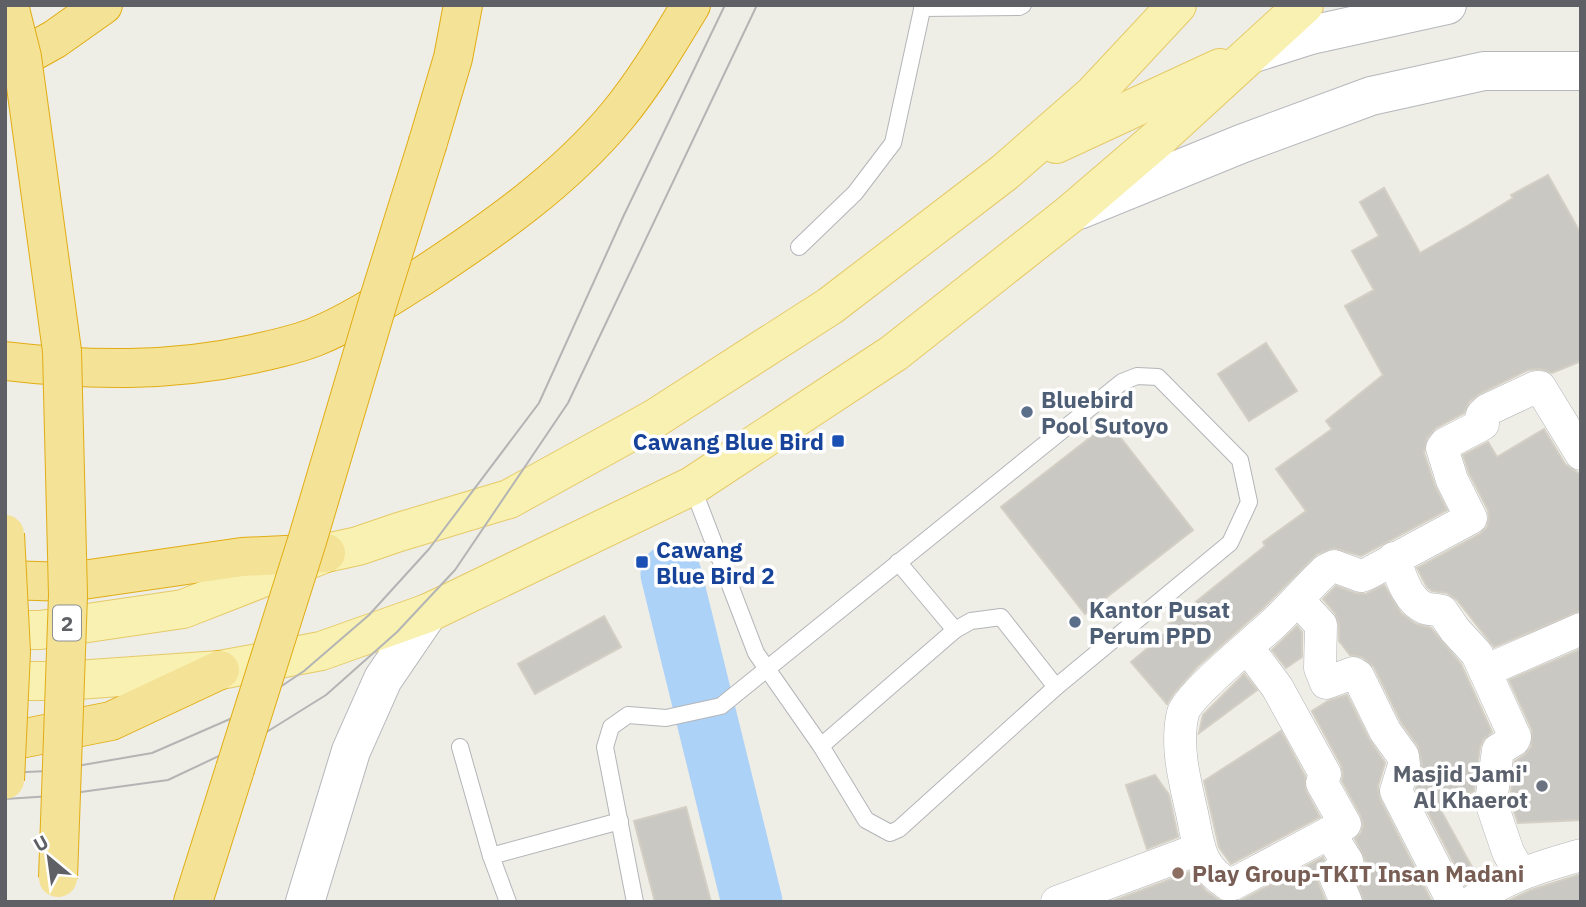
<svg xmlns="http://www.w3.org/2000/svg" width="1586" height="907" font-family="'IBM Plex Sans',sans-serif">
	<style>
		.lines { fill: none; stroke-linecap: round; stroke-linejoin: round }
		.river { stroke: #add2f8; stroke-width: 61 }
		.building { fill: #cac8c2; stroke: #d3cfc5; stroke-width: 2 }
		.lane-casing { stroke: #b3b5b9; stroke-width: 18 }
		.street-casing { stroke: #b3b5b9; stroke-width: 33 }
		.secondary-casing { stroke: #b5b7bc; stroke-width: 40 }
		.primary-casing { stroke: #e6ca68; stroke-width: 40 }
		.highway-casing { stroke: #e1ad14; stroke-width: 40 }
		.lane { stroke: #fff; stroke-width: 16 }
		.street { stroke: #fff; stroke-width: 32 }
		.secondary { stroke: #fff; stroke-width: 38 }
		.primary { stroke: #f8f1b1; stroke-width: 38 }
		.highway { stroke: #f4e297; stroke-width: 38 }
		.tram { stroke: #b4b4b5; stroke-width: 2 }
		.highway-bridge-casing { stroke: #e1ad14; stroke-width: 40; stroke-linecap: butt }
		.highway-bridge { stroke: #f4e297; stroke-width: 38 }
		.service-dot { fill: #5c6f8a; stroke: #fff; stroke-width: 2.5 }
		.transit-dot { fill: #1a4fb4; stroke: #fff; stroke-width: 2.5 }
		.worship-dot { fill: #6b7280; stroke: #fff; stroke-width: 2.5 }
		.education-dot { fill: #8d6e63; stroke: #fff; stroke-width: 2.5 }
		.labels { text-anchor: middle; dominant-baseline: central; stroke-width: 7; stroke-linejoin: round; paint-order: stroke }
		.shield { fill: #fff; stroke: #8e9093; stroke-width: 2 }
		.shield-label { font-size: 21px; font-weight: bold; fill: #5e6065 }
		.service-label { font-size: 23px; font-weight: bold; fill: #4e5e75; stroke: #fff; text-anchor: start }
		.transit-label { font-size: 23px; font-weight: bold; fill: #164399; stroke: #fff; text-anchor: end }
		.worship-label { font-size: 23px; font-weight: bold; fill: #5b616d; stroke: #fff; text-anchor: end }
		.education-label { font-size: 23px; font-weight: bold; fill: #785e54; stroke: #fff; text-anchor: start }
	</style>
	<rect width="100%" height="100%" fill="#eeede6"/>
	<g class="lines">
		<!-- river -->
		<polyline class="river" points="671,574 752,902"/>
	</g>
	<!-- building -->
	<g class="building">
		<polygon points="1548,175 1581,234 1581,361 1552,373 1540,369 1528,370 1479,394 1469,402 1464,413 1436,428 1427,438 1424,453 1435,486 1447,510 1361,556 1334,548 1317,554 1261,610 1197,667 1174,693 1167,704 1131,662 1169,630 1166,626 1265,546 1263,542 1306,511 1276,469 1332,429 1326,421 1383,375 1345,306 1374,290 1352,251 1379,236 1360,202 1384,188 1420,253 1469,225 1513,198 1511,195"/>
		<polygon points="1266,343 1297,391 1249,421 1218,374"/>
		<polygon points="1109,423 1193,530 1085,614 1001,507"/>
		<polygon points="1544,429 1565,464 1581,475 1581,611 1494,647 1457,600 1447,593 1432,591 1427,587 1417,568 1480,534 1487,527 1489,518 1488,510 1469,473 1463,455 1488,442 1497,457"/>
		<polygon points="1384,585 1401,613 1416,624 1431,628 1461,664 1492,732 1483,740 1480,747 1474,791 1440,809 1477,876 1465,885 1416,789 1422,764 1418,746 1401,722 1374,667 1362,657 1350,655 1339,641 1339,625 1335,613 1323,599 1336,586 1355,593 1366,594"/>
		<polygon points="604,616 621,647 535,694 518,664"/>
		<polygon points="1297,626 1302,632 1302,657 1286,668 1272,650"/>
		<polygon points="1581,649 1581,820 1518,823 1510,800 1515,761 1524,755 1531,747 1532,730 1509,680"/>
		<polygon points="1244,674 1257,690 1199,733 1203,715"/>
		<polygon points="1347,695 1369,739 1385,763 1378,786 1380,799 1432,902 1364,902 1357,882 1365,873 1366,862 1355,839 1361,833 1363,825 1361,816 1342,781 1343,773 1341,765 1312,711 1328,701"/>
		<polygon points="1281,731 1305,776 1306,791 1320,817 1231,864 1219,847 1204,781"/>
		<polygon points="1155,775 1169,795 1178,837 1147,849 1126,785"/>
		<polygon points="686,807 711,902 655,902 634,821"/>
		<polygon points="1323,857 1324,860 1318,870 1318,882 1326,902 1238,902"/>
		<polygon points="1190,872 1206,891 1222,902 1110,902"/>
		<polygon points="1581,874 1581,902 1506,902 1531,890"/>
	</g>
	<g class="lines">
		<defs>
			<g id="lane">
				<polyline points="922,8 1019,7 1023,5"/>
				<polyline points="799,247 855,193 893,143 923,5"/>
				<polyline points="898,562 955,630"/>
				<polyline points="821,746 955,630 971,621 1001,617 1056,687"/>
				<polyline points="460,747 491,856 508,902"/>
				<polyline points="491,856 620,821"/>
				<polyline points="635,902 605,747 611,727 628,715 666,718 721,706 1122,382 1137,376 1158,377 1240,460 1249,502 1230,543 1056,687 899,829 890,833 866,820 821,746 756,653 692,486"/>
			</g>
			<g id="street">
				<path d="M1394 558C1400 574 1407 601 1425 608 1430 610 1436 609 1442 611L1455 630 1477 654 1515 737 1514 740 1498 750 1491 802 1508 852 1520 873"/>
				<polyline points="1298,600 1321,625 1320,668 1326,683 1353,673 1358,676 1385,731 1403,756 1404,765 1396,791 1453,902"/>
				<polyline points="1247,647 1277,687 1325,774 1322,783 1345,824 1329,833"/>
				<polyline points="1485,671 1581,629"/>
				<polyline points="1057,902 1199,849"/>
				<path d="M1346 902 1335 876 1336 873 1348 866 1347 861 1329 833 1233 884 1229 885C1198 866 1199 846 1192 813 1185 782 1175 745 1183 713 1189 694 1256 640 1274 623 1292 606 1308 587 1326 570L1334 566 1361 576 1367 574 1471 518 1452 480 1442 448 1445 444 1483 424 1482 415 1487 410 1536 387H1540L1581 454"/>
				<path d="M1472 902C1506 876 1540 867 1581 855"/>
			</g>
			<g id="secondary">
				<polyline points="1254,53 1311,35 1447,5"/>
				<polyline points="1079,210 1241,144 1371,96 1484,71 1581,71"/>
				<polyline points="305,902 351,751 383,679 428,613"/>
			</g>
			<g id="primary">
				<polyline points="1056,144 1220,68"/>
				<polyline points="5,630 40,630 183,609 326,553 358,546 399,532 509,499 654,419 830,306 1005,172 1094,94 1177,5"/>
				<polyline points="5,681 62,681 220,670 321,651 428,613 692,486 894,353 1070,214 1161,136 1304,5"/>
			</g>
			<g id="highway">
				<polyline points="5,67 55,39 103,5"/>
				<polyline points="428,142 453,58 463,5"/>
				<path d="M5 361C89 371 171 372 253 354 274 349 295 345 315 337 352 322 387 298 421 277 491 231 563 181 617 116 645 82 668 43 691 5"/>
				<polyline points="5,580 69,582 242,557 326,553"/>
				<polyline points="5,742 111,721 220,670"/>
				<polyline points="193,902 235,769"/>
			</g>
		</defs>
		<!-- lane casing -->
		<use href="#lane" class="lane-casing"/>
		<!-- street casing -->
		<use href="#street" class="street-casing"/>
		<!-- secondary casing -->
		<use href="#secondary" class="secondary-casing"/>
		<!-- primary casing -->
		<use href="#primary" class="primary-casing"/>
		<!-- highway casing -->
		<use href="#highway" class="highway-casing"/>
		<!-- lane -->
		<use href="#lane" class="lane"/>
		<!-- street -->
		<use href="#street" class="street"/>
		<!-- secondary -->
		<use href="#secondary" class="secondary"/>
		<!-- primary -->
		<use href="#primary" class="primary"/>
		<!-- highway -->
		<use href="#highway" class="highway"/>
		<!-- tram -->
		<g class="tram">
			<polyline points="5,773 48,771 152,753 237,716 304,671 369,615 429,549 539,403 624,215 725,5"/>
			<polyline points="5,799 52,796 168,780 257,738 326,695 397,632 455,570 568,403 757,5"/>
		</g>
		<defs>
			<g id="highway-bridge">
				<polyline points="9,5 22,57 62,351 68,595 58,878"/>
				<polyline points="5,534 11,652 5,780"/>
				<polyline points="235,769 307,541 378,302 428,142"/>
			</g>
		</defs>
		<!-- highway-bridge casing -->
		<use href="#highway-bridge" class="highway-bridge-casing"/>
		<!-- highway-bridge -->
		<use href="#highway-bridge" class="highway-bridge"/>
	</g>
	<!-- markers -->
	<g class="service-dot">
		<circle cx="1027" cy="412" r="7"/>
		<circle cx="1075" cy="622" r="7"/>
	</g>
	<g class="transit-dot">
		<rect x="831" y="434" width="14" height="14" rx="3.5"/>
		<rect x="635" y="555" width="14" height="14" rx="3.5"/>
	</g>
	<circle class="worship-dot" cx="1542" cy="786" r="7"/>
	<circle class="education-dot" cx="1178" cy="873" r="7"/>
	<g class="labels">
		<!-- shield labels -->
		<rect class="shield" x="53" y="605.5" width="28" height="35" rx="5"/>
		<g class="shield-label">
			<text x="67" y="623">2</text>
		</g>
		<!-- service labels -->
		<g class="service-label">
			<text x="1041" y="399">Bluebird<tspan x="1041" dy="26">Pool Sutoyo</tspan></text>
			<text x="1089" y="609">Kantor Pusat<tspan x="1089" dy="26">Perum PPD</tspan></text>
		</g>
		<!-- transit labels -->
		<g class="transit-label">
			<text x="824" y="441">Cawang Blue Bird</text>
			<text x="656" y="549" text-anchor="start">Cawang<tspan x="656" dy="26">Blue Bird 2</tspan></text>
		</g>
		<!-- worship labels -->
		<g class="worship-label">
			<text x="1528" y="773">Masjid Jami'<tspan x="1528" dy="26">Al Khaerot</tspan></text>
		</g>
		<!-- education labels -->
		<g class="education-label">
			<text x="1192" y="873">Play Group-TKIT Insan Madani</text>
		</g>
	</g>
	<!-- border -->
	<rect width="1586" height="907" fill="none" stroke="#5e6065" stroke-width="14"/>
	<!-- north arrow -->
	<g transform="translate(49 858) rotate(331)" stroke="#ffffff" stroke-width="5" paint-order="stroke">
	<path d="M0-5L12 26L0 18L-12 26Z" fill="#5e6065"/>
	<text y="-10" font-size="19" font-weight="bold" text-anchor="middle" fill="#5e6065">U</text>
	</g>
</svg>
